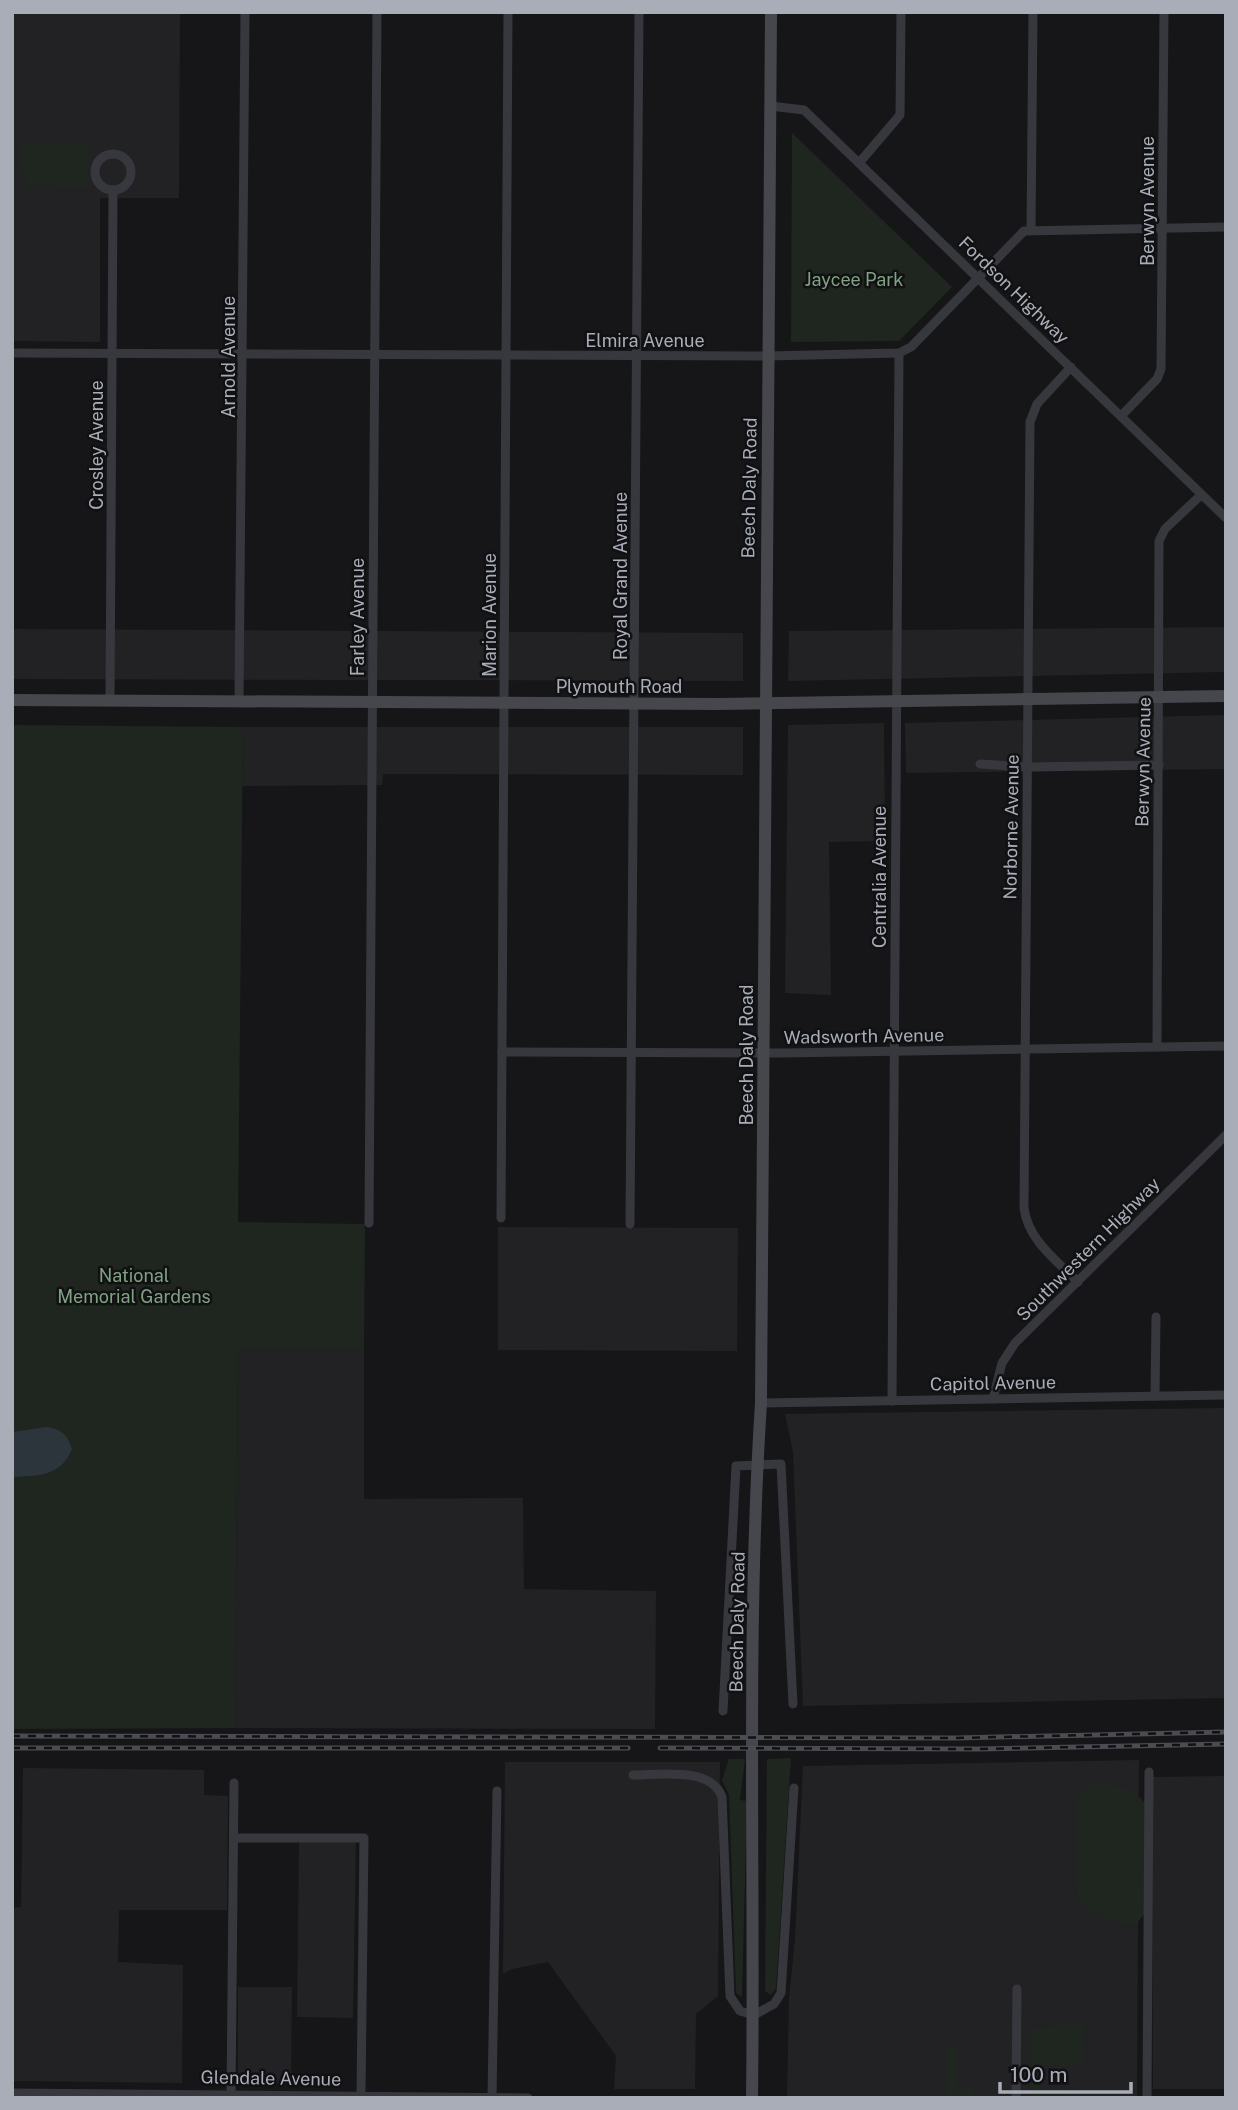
<svg xmlns="http://www.w3.org/2000/svg" width="1238" height="2110" font-family="'Public Sans',sans-serif">
	<style>
		.built { fill: #222225 }
		.green { fill: #1e261f }
		.water { fill: #2c353c }
		.lines { fill: none; stroke-linecap: round; stroke-linejoin: round }
		.street { stroke: #37383d; stroke-width: 9 }
		.secondary { stroke: #45474d; stroke-width: 12 }
		.rail-casing { stroke: #4a4c52; stroke-width: 5 }
		.rail { stroke: #111113; stroke-width: 2.5; stroke-dasharray: 8; stroke-linecap: butt }
		.labels { text-anchor: middle; dominant-baseline: central; stroke-width: 5; stroke-linejoin: round; paint-order: stroke }
		.street-label { font-size: 18px; fill: #a8adb8; stroke: #111113 }
		.park-label { font-size: 18px; fill: #7fa381; stroke: #111113 }
	</style>
	<rect width="100%" height="100%" fill="#161618"/>
	<!-- built -->
	<g class="built">
		<polygon points="12,12 180,12 179,198 100,198 100,342 12,341"/>
		<polygon points="1226,627 1226,672 788,681 789,631"/>
		<polygon points="12,629 743,633 743,681 12,679"/>
		<polygon points="1226,715 1226,769 906,773 905,723"/>
		<polygon points="884,723 885,841 829,842 831,995 785,993 788,725"/>
		<polygon points="243,727 743,727 743,775 383,774 382,785 242,786"/>
		<polygon points="498,1227 738,1228 737,1351 498,1350"/>
		<polygon points="238,1347 364,1348 364,1499 523,1498 524,1589 656,1591 655,1729 235,1728"/>
		<polygon points="1226,1408 1226,1698 803,1706 793,1452 785,1414"/>
		<polygon points="1139,1760 1137,2098 787,2098 789,1998 795,1939 803,1766"/>
		<polygon points="505,1762 720,1762 718,1996 696,2014 695,2089 614,2089 616,2056 548,1962 512,1969 503,1974"/>
		<polygon points="23,1768 204,1770 204,1795 228,1796 227,1910 119,1910 118,1962 183,1965 182,2083 12,2081 12,1908 21,1907"/>
		<polygon points="1226,1776 1226,2089 1153,2089 1152,1777"/>
		<polygon points="299,1841 356,1842 353,2018 297,2017"/>
		<polygon points="238,1987 292,1987 291,2084 238,2084"/>
	</g>
	<!-- green -->
	<g class="green">
		<polygon points="792,133 952,287 899,341 791,342"/>
		<polygon points="89,142 88,188 24,186 26,175 22,174 20,143"/>
		<polygon points="12,725 243,727 238,1222 365,1224 364,1348 238,1348 235,1728 12,1729"/>
		<polygon points="791,1758 776,1988 771,1995 765,1991 767,1759"/>
		<polygon points="729,1759 745,1759 740,1800 747,1801 742,1997 736,1993 729,1795 722,1780"/>
		<path d="M1090 1784C1110 1783 1133 1787 1145 1804L1144 1914 1138 1922 1127 1926 1088 1910 1077 1898 1076 1800 1082 1788Z"/>
		<polygon points="1054,2025 1085,2025 1084,2066 1042,2065 1039,2073 1030,2074 1031,2028 1053,2028"/>
		<polygon points="958,2047 958,2087 974,2088 974,2096 996,2098 946,2098 946,2048"/>
		<polygon points="1030,2080 1039,2081 1041,2089 1084,2090 1084,2098 1028,2098"/>
	</g>
	<!-- water -->
	<path class="water" d="M47 1427C62 1430 67 1434 72 1449 61 1476 39 1476 12 1477V1432Z"/>
	<g class="lines">
		<!-- street -->
		<g class="street">
			<polyline points="770,106 804,110 1226,518"/>
			<circle cx="113" cy="172" r="18"/>
			<polyline points="859,163 900,115 901,12"/>
			<polyline points="1031,230 1033,12"/>
			<polyline points="12,353 768,356 899,353 911,347 1024,231 1226,227"/>
			<path d="M1071 367 1037 404 1030 422 1024 1208C1028 1240 1056 1260 1078 1282"/>
			<polyline points="1121,416 1157,379 1161,369 1164,12"/>
			<polyline points="110,701 113,190"/>
			<polyline points="239,702 245,12"/>
			<polyline points="980,764 1028,767 1159,765"/>
			<polyline points="1157,1047 1159,541 1165,529 1201,495"/>
			<polyline points="502,1052 784,1053 1226,1046"/>
			<polyline points="501,1218 508,12"/>
			<polyline points="369,1223 377,12"/>
			<polyline points="630,1224 639,12"/>
			<polyline points="1155,1396 1156,1317"/>
			<polyline points="993,1399 1002,1363 1015,1343 1226,1135"/>
			<polyline points="892,1401 899,353"/>
			<polyline points="761,1403 1226,1395"/>
			<polyline points="723,1711 736,1466 781,1464 793,1704"/>
			<path d="M633 1775C660 1775 711 1766 722 1797L730 1996 740 2011 754 2015 774 2004 781 1993 794 1788"/>
			<polyline points="234,1838 364,1838 361,2095"/>
			<polyline points="12,2093 528,2098"/>
			<polyline points="231,2096 234,1783"/>
			<polyline points="492,2098 497,1791"/>
			<polyline points="1016,2098 1017,1989"/>
			<polyline points="1147,2098 1149,1772"/>
		</g>
		<!-- secondary -->
		<g class="secondary">
			<polyline points="12,700 719,704 1226,696"/>
			<path d="M752 2098C755 1867 746 1634 761 1403L771 12"/>
		</g>
		<defs>
			<g id="rail">
				<polyline points="12,1736 956,1738 1226,1732"/>
				<polyline points="12,1748 628,1748"/>
				<polyline points="660,1748 978,1749 1226,1744"/>
			</g>
		</defs>
		<!-- rail casing -->
		<use href="#rail" class="rail-casing"/>
		<!-- rail -->
		<use href="#rail" class="rail"/>
	</g>
	<g class="labels">
		<!-- street labels -->
		<g class="street-label">
			<text transform="translate(1147 201) rotate(-90)">Berwyn Avenue</text>
			<text transform="translate(1014 290) rotate(44)">Fordson Highway</text>
			<text x="645" y="340">Elmira Avenue</text>
			<text transform="translate(228 357) rotate(-90)">Arnold Avenue</text>
			<text transform="translate(96 445) rotate(-90)">Crosley Avenue</text>
			<text transform="translate(749 488) rotate(-89)">Beech Daly Road</text>
			<text transform="translate(620 576) rotate(-90)">Royal Grand Avenue</text>
			<text transform="translate(489 615) rotate(-90)">Marion Avenue</text>
			<text transform="translate(357 617) rotate(-90)">Farley Avenue</text>
			<text x="619" y="686">Plymouth Road</text>
			<text transform="translate(1143 762) rotate(-89)">Berwyn Avenue</text>
			<text transform="translate(1011 827) rotate(-89)">Norborne Avenue</text>
			<text transform="translate(879 877) rotate(-90)">Centralia Avenue</text>
			<text transform="translate(864 1036) rotate(-1)">Wadsworth Avenue</text>
			<text transform="translate(746 1055) rotate(-90)">Beech Daly Road</text>
			<text transform="translate(1088 1249) rotate(-45)">Southwestern Highway</text>
			<text transform="translate(993 1383) rotate(-1)">Capitol Avenue</text>
			<text transform="translate(737 1622) rotate(-89)">Beech Daly Road</text>
			<text transform="translate(271 2078) rotate(1)">Glendale Avenue</text>
		</g>
		<!-- park labels -->
		<g class="park-label">
			<text x="854" y="279">Jaycee Park</text>
			<text x="134" y="1275">National<tspan x="134" dy="21">Memorial Gardens</tspan></text>
		</g>
	</g>
	<!-- border -->
	<rect width="1238" height="2110" fill="none" stroke="#a8adb8" stroke-width="28"/>
	<!-- scale -->
	<path d="M1000 2082v10h131v-10" fill="none" stroke="#a8adb8" stroke-width="3.5"/>
	<text x="1010" y="2082" font-size="21" fill="#a8adb8" stroke="#111113" stroke-width="5" paint-order="stroke">100 m</text>
</svg>
